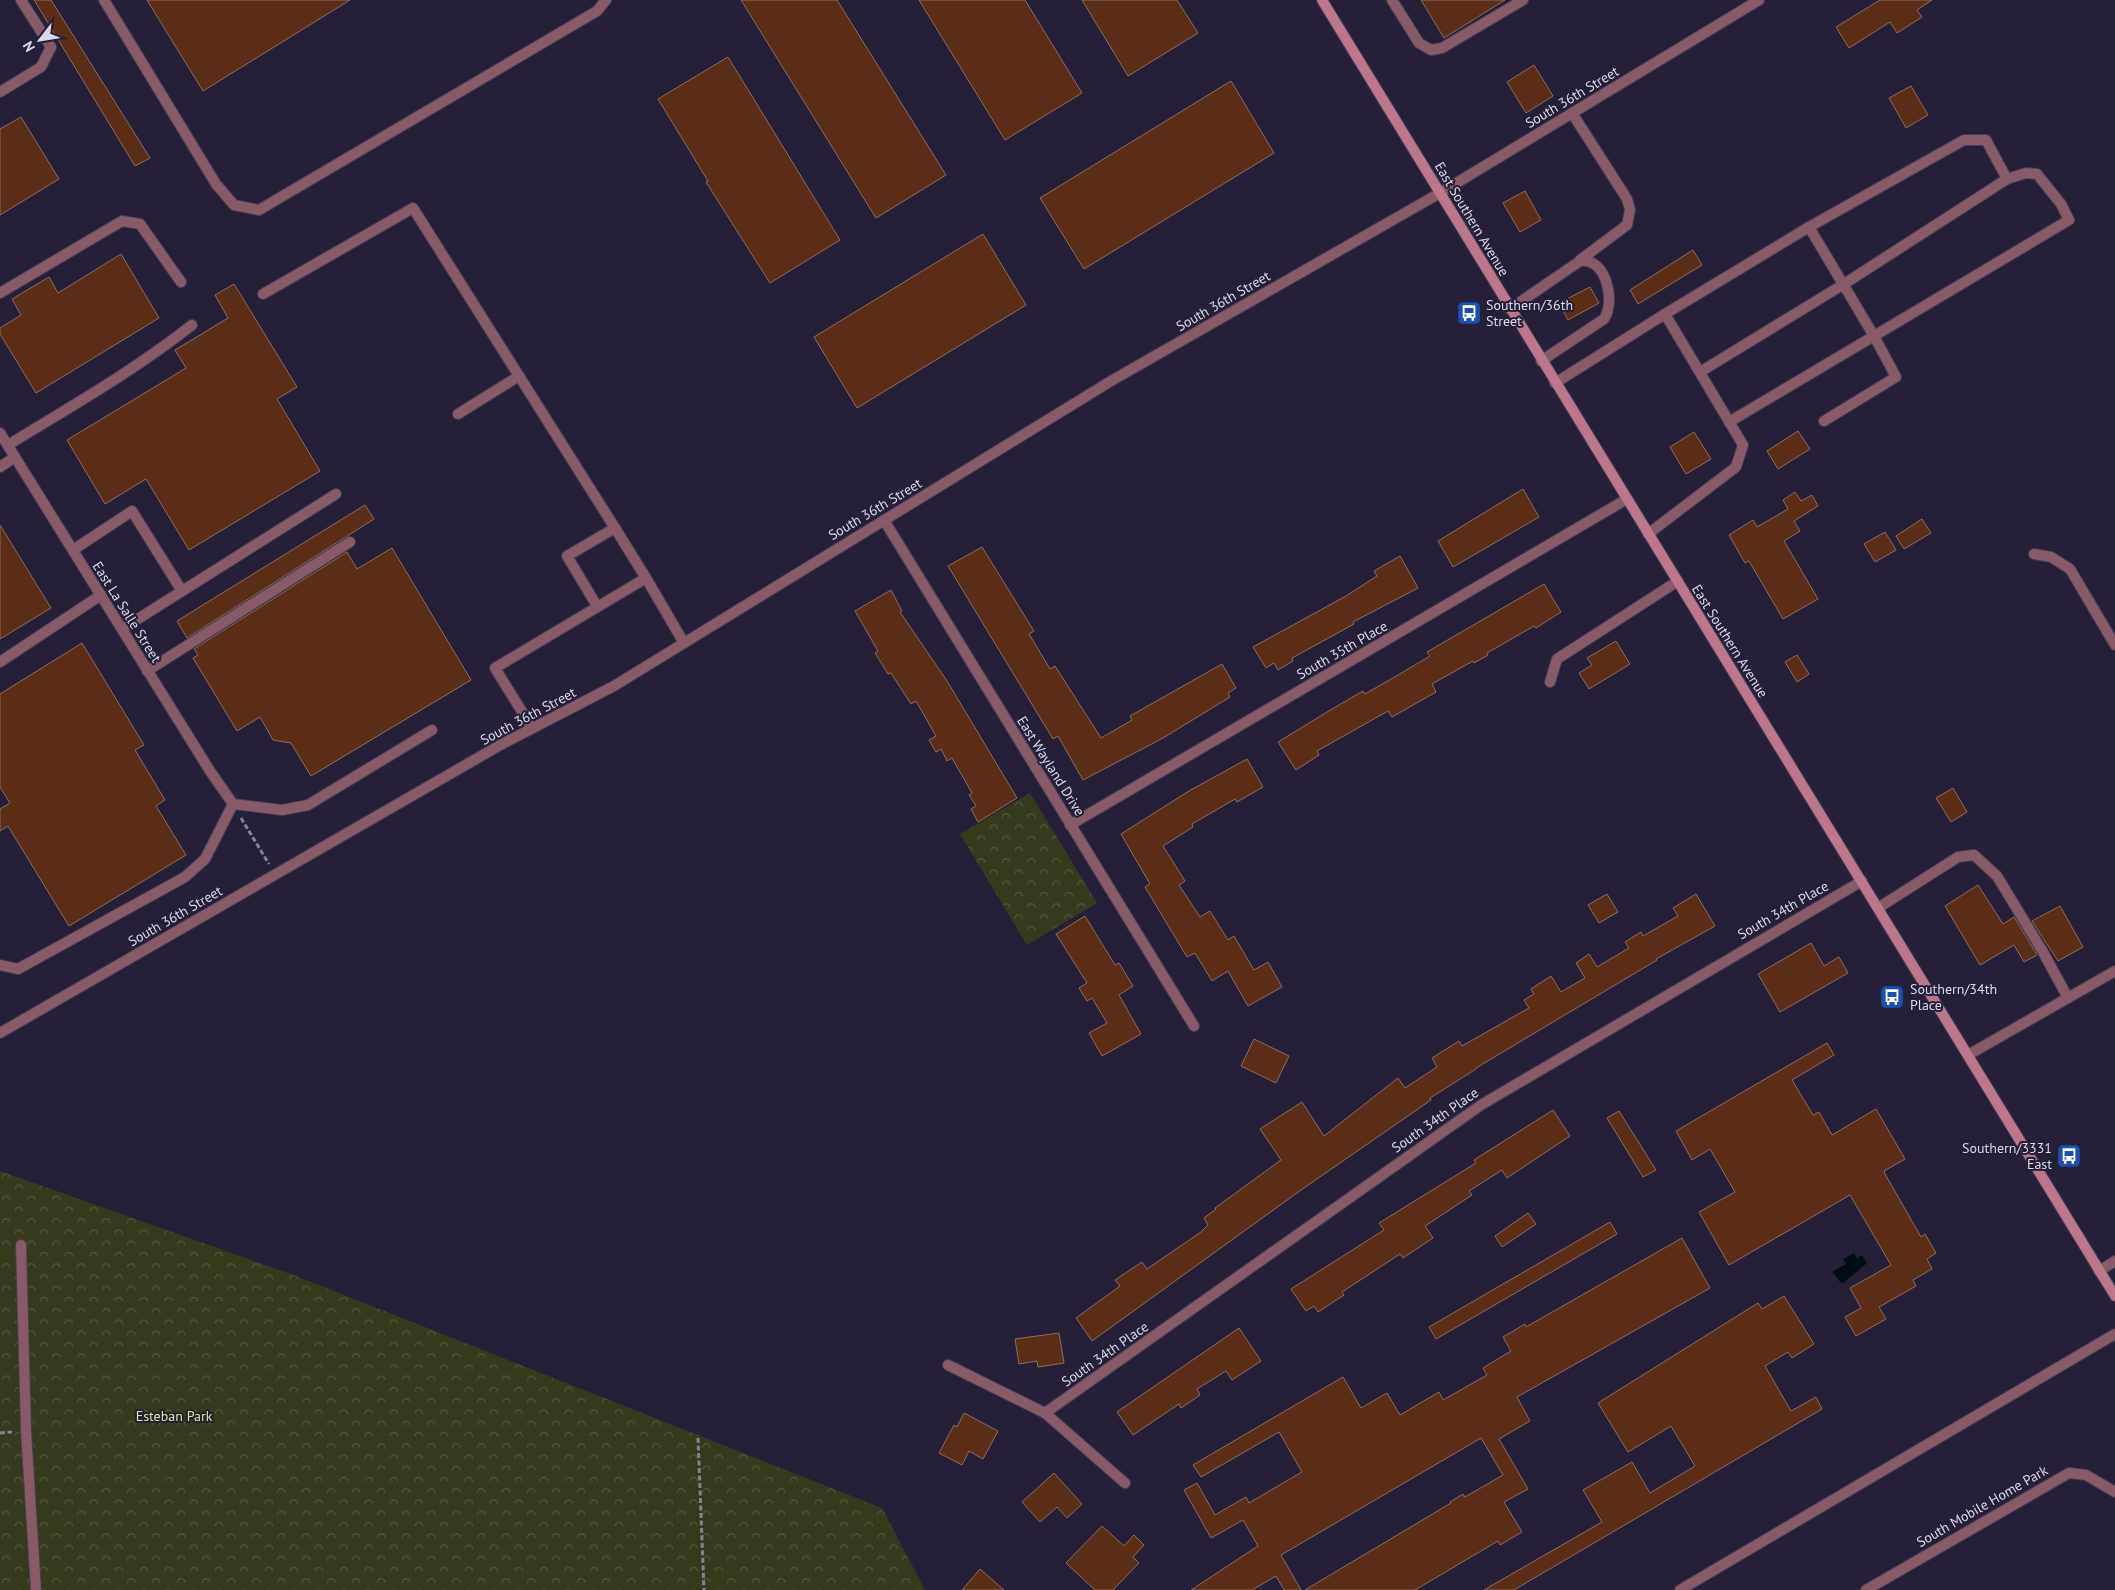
<svg xmlns="http://www.w3.org/2000/svg" width="2115" height="1590" font-family="'PT Sans',sans-serif">
	<style>
		.forest { fill: url(#forest-crowns) }
		.water { fill: #000e13 }
		.building { fill: #592d16; stroke: #8b6d5f }
		.lines { fill: none; stroke-linecap: round; stroke-linejoin: round }
		.service-casing { stroke: #423e54; stroke-width: 12 }
		.minor-casing { stroke: #423e54; stroke-width: 12 }
		.tertiary-casing { stroke: #423e54; stroke-width: 12 }
		.secondary-casing { stroke: #423e54; stroke-width: 12 }
		.path { stroke: #858195; stroke-width: 3; stroke-dasharray: 5 2.5; stroke-linecap: butt }
		.service { stroke: #865a67; stroke-width: 10 }
		.minor { stroke: #865a67; stroke-width: 10 }
		.tertiary { stroke: #865a67; stroke-width: 10 }
		.secondary { stroke: #bd778c; stroke-width: 10 }
		.labels { text-anchor: middle; dominant-baseline: central; stroke-width: 4; stroke-linejoin: round; paint-order: stroke }
		.street-label { font-size: 14px; fill: #dbd9e9; stroke: #252038 }
		.poi-label { font-size: 14px; fill: #dbd9e9; stroke: #252038; text-anchor: start }
		.park-label { font-size: 14px; fill: #dbe695; stroke: #252038 }
	</style>
	<defs>
		<pattern id="forest-crowns" width="20" height="18" patternUnits="userSpaceOnUse" patternTransform="scale(1.25)"><rect width="20" height="18" fill="#363a1d"/><path d="M2 6a3 3 0 1 1 6 0M12 15a3 3 0 1 1 6 0" fill="none" stroke="#52563e"/></pattern>
	</defs>
	<rect width="100%" height="100%" fill="#252038"/>
	<!-- forest -->
	<g class="forest">
		<polygon points="1030,793 1097,903 1027,945 960,834"/>
		<polygon points="0,1171 296,1276 882,1508 925,1590 0,1590"/>
	</g>
	<!-- water -->
	<polygon class="water" points="1854,1253 1857,1258 1862,1255 1867,1263 1842,1284 1832,1272 1846,1264 1843,1259"/>
	<!-- building -->
	<g class="building">
		<polygon points="34,0 51,0 150,158 135,166"/>
		<polygon points="147,0 350,0 203,91"/>
		<polygon points="741,0 837,0 946,175 876,218"/>
		<polygon points="919,0 1025,0 1082,93 1005,140"/>
		<polygon points="1082,0 1177,0 1198,33 1128,76"/>
		<polygon points="1421,0 1505,0 1444,38"/>
		<polygon points="1880,0 1932,0 1917,10 1922,17 1897,33 1890,22 1849,48 1836,27"/>
		<polygon points="728,57 840,240 770,283 706,182 708,181 658,99"/>
		<polygon points="1534,65 1553,96 1526,113 1507,82"/>
		<polygon points="1231,81 1274,153 1084,269 1040,198"/>
		<polygon points="1911,86 1928,115 1906,128 1889,98"/>
		<polygon points="21,117 59,179 0,215 0,129"/>
		<polygon points="1525,191 1541,220 1520,232 1503,203"/>
		<polygon points="983,234 1026,305 857,408 814,337"/>
		<polygon points="1693,250 1702,265 1638,304 1630,290"/>
		<polygon points="121,254 159,318 36,393 0,334 0,328 21,315 12,299 49,277 58,293"/>
		<polygon points="234,284 297,387 277,399 320,471 189,550 146,479 105,504 67,440 186,368 175,350 228,318 215,295"/>
		<polygon points="1590,287 1599,303 1568,320 1559,303"/>
		<polygon points="1798,431 1810,449 1778,469 1767,451"/>
		<polygon points="1694,432 1711,459 1686,474 1670,447"/>
		<polygon points="1523,489 1539,517 1453,567 1438,541"/>
		<polygon points="1795,492 1801,501 1812,495 1818,506 1794,521 1800,531 1784,541 1818,599 1783,619 1749,561 1745,563 1729,535 1753,520 1757,527 1788,509 1783,500"/>
		<polygon points="365,505 374,519 187,638 177,621"/>
		<polygon points="1922,519 1931,533 1904,549 1896,536"/>
		<polygon points="0,525 51,608 0,639"/>
		<polygon points="1885,532 1896,550 1875,562 1864,544"/>
		<polygon points="982,547 1034,631 1029,634 1050,669 1055,666 1101,738 1132,720 1130,716 1222,664 1236,688 1228,693 1230,697 1163,738 1083,780 1058,736 1053,739 948,566"/>
		<polygon points="392,548 471,680 311,776 291,743 273,740 260,717 237,731 193,658 198,655 194,649 347,552 357,569"/>
		<polygon points="1400,556 1418,588 1353,622 1354,624 1292,658 1293,661 1278,670 1274,663 1266,668 1253,647 1346,596 1377,576 1374,571"/>
		<polygon points="1544,584 1561,612 1536,628 1534,626 1487,653 1488,655 1474,663 1473,661 1432,684 1436,692 1392,717 1388,711 1317,751 1319,755 1296,770 1278,742 1332,709 1363,691 1365,694 1398,675 1430,656 1427,652"/>
		<polygon points="891,590 902,611 900,612 947,681 1017,798 978,822 971,809 976,806 969,795 972,793 952,758 947,761 941,749 936,752 929,740 936,736 916,701 911,704 891,673 888,674 875,653 878,651 855,611"/>
		<polygon points="1616,641 1630,664 1589,689 1579,673 1592,665 1587,658"/>
		<polygon points="82,643 144,745 135,750 165,800 156,806 186,855 69,926 8,826 0,831 0,809 10,803 0,787 0,694"/>
		<polygon points="1797,655 1809,674 1797,682 1785,662"/>
		<polygon points="1247,759 1263,787 1237,802 1235,799 1192,824 1193,827 1163,846 1185,881 1179,885 1200,917 1210,911 1228,940 1234,936 1254,970 1268,962 1282,987 1248,1006 1228,971 1212,981 1195,953 1187,957 1145,887 1150,884 1121,834 1189,791"/>
		<polygon points="1953,788 1967,812 1951,822 1936,798"/>
		<polygon points="1978,885 2003,924 2014,917 2037,955 2024,962 2014,945 1980,965 1945,906"/>
		<polygon points="1607,894 1618,912 1599,923 1588,905"/>
		<polygon points="1696,894 1715,926 1656,959 1657,960 1476,1068 1476,1069 1430,1098 1431,1100 1301,1190 1092,1341 1076,1318 1120,1286 1115,1280 1142,1262 1147,1269 1201,1232 1208,1225 1204,1218 1216,1209 1215,1208 1281,1160 1260,1129 1302,1102 1324,1136 1398,1078 1405,1088 1437,1067 1432,1058 1459,1041 1462,1046 1529,1008 1524,1000 1534,994 1531,989 1551,976 1561,992 1585,978 1576,963 1589,954 1597,967 1629,948 1625,942 1641,932 1643,936 1678,916 1673,908"/>
		<polygon points="2060,906 2083,947 2058,961 2032,921"/>
		<polygon points="1085,916 1115,965 1119,963 1133,986 1119,995 1141,1034 1102,1056 1089,1033 1107,1023 1092,998 1087,1001 1079,988 1087,983 1056,934"/>
		<polygon points="1811,943 1824,966 1839,957 1848,973 1780,1012 1758,974"/>
		<polygon points="1254,1039 1289,1056 1276,1083 1241,1066"/>
		<polygon points="1827,1043 1834,1055 1792,1080 1813,1115 1819,1112 1832,1135 1876,1109 1905,1159 1884,1171 1885,1174 1921,1237 1925,1234 1936,1253 1927,1259 1932,1269 1913,1280 1916,1286 1879,1307 1886,1319 1856,1336 1845,1317 1861,1308 1850,1288 1891,1265 1850,1195 1729,1265 1699,1212 1735,1192 1710,1149 1692,1160 1676,1131"/>
		<polygon points="1553,1110 1570,1136 1507,1178 1502,1170 1469,1191 1472,1195 1425,1226 1433,1238 1403,1258 1400,1254 1342,1292 1344,1295 1318,1312 1314,1306 1306,1311 1291,1289 1384,1230 1379,1223 1476,1163 1474,1160"/>
		<polygon points="1619,1111 1656,1170 1643,1177 1607,1118"/>
		<polygon points="1528,1213 1536,1224 1502,1247 1495,1236"/>
		<polygon points="1610,1222 1617,1234 1436,1339 1429,1327"/>
		<polygon points="1682,1238 1710,1288 1517,1397 1530,1421 1499,1439 1528,1489 1504,1502 1522,1532 1500,1545 1498,1541 1415,1590 1305,1590 1451,1503 1450,1502 1463,1494 1465,1497 1503,1475 1481,1438 1281,1555 1301,1590 1284,1590 1276,1576 1252,1590 1191,1590 1258,1546 1243,1520 1211,1538 1184,1490 1197,1483 1215,1515 1246,1497 1249,1503 1302,1472 1279,1432 1201,1477 1193,1465 1343,1377 1361,1408 1387,1393 1400,1415 1439,1392 1443,1400 1487,1375 1483,1368 1511,1351 1503,1337 1525,1324 1526,1327"/>
		<polygon points="1784,1296 1814,1344 1792,1358 1788,1352 1765,1366 1791,1411 1816,1397 1822,1409 1514,1590 1484,1590 1602,1522 1583,1490 1632,1462 1650,1493 1695,1466 1671,1426 1628,1452 1598,1403 1758,1303 1762,1309"/>
		<polygon points="1239,1328 1261,1361 1232,1380 1226,1371 1197,1389 1200,1395 1181,1408 1179,1404 1133,1435 1117,1412"/>
		<polygon points="1059,1333 1064,1363 1038,1367 1037,1361 1019,1364 1015,1339"/>
		<polygon points="964,1413 998,1431 983,1459 969,1451 962,1465 939,1453 954,1425 957,1427"/>
		<polygon points="1054,1473 1082,1504 1067,1518 1057,1507 1040,1522 1022,1502"/>
		<polygon points="1102,1526 1124,1546 1134,1535 1144,1545 1133,1557 1139,1563 1113,1590 1095,1590 1066,1563"/>
		<polygon points="980,1569 1004,1590 962,1590"/>
	</g>
	<g class="lines">
		<defs>
			<g id="service">
				<polyline points="104,0 216,184 234,205 259,210 597,11 606,0"/>
				<polyline points="1392,0 1419,43 1431,50 1442,48 1523,0"/>
				<polyline points="0,92 41,67 51,47 21,0"/>
				<polyline points="1572,113 1627,199 1630,210 1627,225 1580,260"/>
				<polyline points="0,293 122,221 140,224 181,282"/>
				<polyline points="263,294 413,208 615,528"/>
				<path d="M1510 309 1580 261C1606 257 1616 301 1604 319L1541 361"/>
				<polyline points="1665,314 1809,227 1964,140 1986,140 2007,179 2026,173 2037,174 2061,204 2069,220 1874,336 1896,377 1824,421"/>
				<polyline points="1700,372 1844,284 2007,179"/>
				<polyline points="1555,383 1665,314 1743,445 1736,467 1648,534"/>
				<polyline points="458,414 519,376"/>
				<polyline points="1729,422 1874,336 1809,227"/>
				<path d="M8 445C70 407 135 370 192 325"/>
				<polyline points="0,467 15,457"/>
				<polyline points="73,550 132,511 182,591"/>
				<polyline points="2034,554 2051,557 2070,569 2115,645"/>
				<polyline points="597,606 567,556 615,528 646,578"/>
				<polyline points="122,629 336,494"/>
				<polyline points="0,662 101,595"/>
				<polyline points="147,671 350,542"/>
				<polyline points="1550,682 1557,659 1678,581"/>
				<polyline points="532,728 495,668 646,578 684,643"/>
				<polyline points="1878,908 1958,857 1974,855 1997,876 2043,952 2068,998"/>
				<polyline points="0,965 18,969 185,877 205,859 233,804 282,810 308,805 432,730"/>
				<polyline points="21,1245 26,1431 36,1590"/>
				<polyline points="2099,1271 2115,1261"/>
				<polyline points="1680,1590 2115,1334"/>
				<polyline points="1866,1590 2069,1473 2086,1475 2115,1492"/>
			</g>
			<g id="minor">
				<polyline points="0,433 210,771 233,804"/>
				<polyline points="884,520 1194,1026"/>
				<polyline points="1070,825 1627,499"/>
				<polyline points="1968,1055 2115,971"/>
				<polyline points="948,1365 1045,1413 1125,1483"/>
				<polyline points="1045,1413 1481,1105 1862,881"/>
			</g>
			<polyline id="tertiary" points="0,1033 502,744 614,686 1111,381 1440,193 1759,0"/>
			<polyline id="secondary" points="1322,0 2115,1296"/>
		</defs>
		<!-- service casing -->
		<use href="#service" class="service-casing"/>
		<!-- minor casing -->
		<use href="#minor" class="minor-casing"/>
		<!-- tertiary casing -->
		<use href="#tertiary" class="tertiary-casing"/>
		<!-- secondary casing -->
		<use href="#secondary" class="secondary-casing"/>
		<!-- path -->
		<g class="path">
			<polyline points="241,818 269,864"/>
			<polyline points="0,1433 12,1432"/>
			<polyline points="698,1438 704,1590"/>
		</g>
		<!-- service -->
		<use href="#service" class="service"/>
		<!-- minor -->
		<use href="#minor" class="minor"/>
		<!-- tertiary -->
		<use href="#tertiary" class="tertiary"/>
		<!-- secondary -->
		<use href="#secondary" class="secondary"/>
	</g>
	<!-- icons -->
	<defs>
		<symbol id="bus-square" viewBox="-11 -11 22 22"><rect x="-9" y="-9" width="18" height="18" rx="4" fill="#1a4fb4" stroke="#252038"/><path d="M-5-6H5V4H4V6H2V4H-2V6H-4V4H-5ZM-3.5-4V0h7V-4ZM-3.5 1.2v1.5H-2V1.2ZM2 1.2v1.5H3.5V1.2Z" fill="#fff"/></symbol>
	</defs>
	<g fill-rule="evenodd">
		<use href="#bus-square" x="1455" y="299" width="28" height="28"/>
		<use href="#bus-square" x="1878" y="983" width="28" height="28"/>
		<use href="#bus-square" x="2055" y="1142" width="28" height="28"/>
	</g>
	<g class="labels">
		<!-- street labels -->
		<g class="street-label">
			<text transform="translate(1572 97) rotate(-31)">South 36th Street</text>
			<text transform="translate(1472 219) rotate(59)">East Southern Avenue</text>
			<text transform="translate(1223 301) rotate(-30)">South 36th Street</text>
			<text transform="translate(875 509) rotate(-31)">South 36th Street</text>
			<text transform="translate(127 612) rotate(58)">East La Salle Street</text>
			<text transform="translate(1730 641) rotate(58)">East Southern Avenue</text>
			<text transform="translate(1342 650) rotate(-30)">South 35th Place</text>
			<text transform="translate(528 716) rotate(-28)">South 36th Street</text>
			<text transform="translate(1051 766) rotate(58)">East Wayland Drive</text>
			<text transform="translate(1783 910) rotate(-30)">South 34th Place</text>
			<text transform="translate(175 916) rotate(-30)">South 36th Street</text>
			<text transform="translate(1435 1120) rotate(-35)">South 34th Place</text>
			<text transform="translate(1105 1354) rotate(-35)">South 34th Place</text>
			<text transform="translate(1982 1506) rotate(-30)">South Mobile Home Park</text>
		</g>
		<!-- poi labels -->
		<g class="poi-label">
			<text x="1486" y="305">Southern/36th<tspan x="1486" dy="16">Street</tspan></text>
			<text x="1910" y="989">Southern/34th<tspan x="1910" dy="16">Place</tspan></text>
			<text x="2052" y="1148" text-anchor="end">Southern/3331<tspan x="2052" dy="16">East</tspan></text>
		</g>
		<!-- park labels -->
		<g class="park-label">
			<text x="174" y="1416">Esteban Park</text>
		</g>
	</g>
	<!-- north arrow -->
	<g transform="translate(40 40) rotate(239)" stroke="#252038" stroke-width="4" paint-order="stroke">
	<path d="M0-4L9 19L0 12L-9 19Z" fill="#dbd9e9"/>
	<text y="-8" font-size="14" font-weight="bold" text-anchor="middle" fill="#dbd9e9">N</text>
	</g>
</svg>
